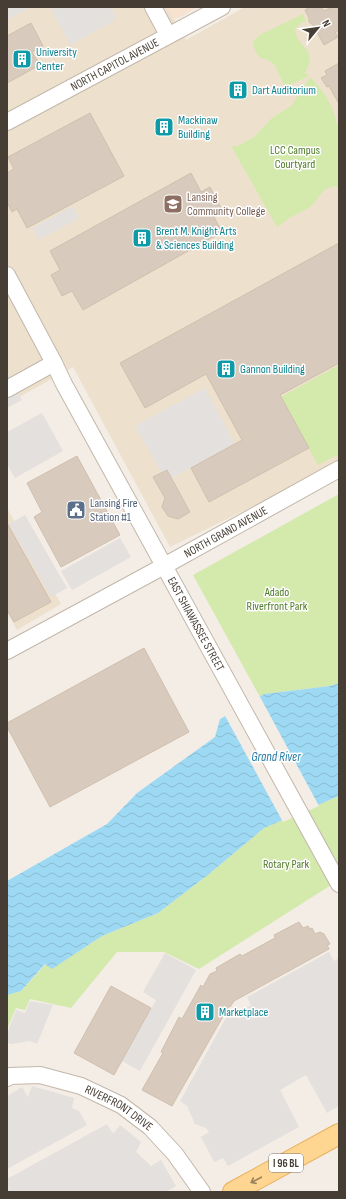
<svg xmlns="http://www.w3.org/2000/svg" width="346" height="1199" font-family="'Sofia Sans Condensed',sans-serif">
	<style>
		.commercial { fill: #f6e2cf }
		.education { fill: #ede1ce }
		.green { fill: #d4e9ac }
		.parking { fill: #e4e0dd }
		.water { fill: url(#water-waves) }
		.pier { fill: #f3ede5 }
		.building { fill: #d8cbbd; stroke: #d0bfad }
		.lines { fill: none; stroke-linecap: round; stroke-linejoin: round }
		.minor-casing { stroke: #c2b7aa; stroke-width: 18 }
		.major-casing { stroke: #e8b05e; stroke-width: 22 }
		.minor { stroke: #fff; stroke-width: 16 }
		.major { stroke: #ffd592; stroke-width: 20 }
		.oneway { stroke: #99815e }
		.labels { text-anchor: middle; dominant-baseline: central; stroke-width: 3; stroke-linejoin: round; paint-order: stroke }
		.shield { fill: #fff; stroke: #7e7771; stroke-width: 1 }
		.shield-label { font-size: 11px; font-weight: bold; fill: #463d34 }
		.culture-label { font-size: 12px; fill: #0d838f; stroke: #fff; text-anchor: start }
		.street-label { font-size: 12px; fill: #463d34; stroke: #fff }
		.park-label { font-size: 12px; fill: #4e7a25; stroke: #fff }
		.education-label { font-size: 12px; fill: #785e54; stroke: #fff; text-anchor: start }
		.service-label { font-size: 12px; fill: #4e5e75; stroke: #fff; text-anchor: start }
		.water-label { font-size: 13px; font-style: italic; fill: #277da6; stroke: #fff }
	</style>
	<defs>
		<pattern id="water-waves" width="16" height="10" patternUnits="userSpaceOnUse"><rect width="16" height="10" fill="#9ed9f3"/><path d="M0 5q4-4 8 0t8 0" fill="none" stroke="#89bbd1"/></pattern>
	</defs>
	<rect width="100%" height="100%" fill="#f3ede5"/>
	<!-- commercial -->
	<polygon class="commercial" points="164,7 198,7 178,18 172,18"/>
	<!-- education -->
	<g class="education">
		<polygon points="7,7 167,7 186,40 245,7 339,7 339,464 170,547 73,367 7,404"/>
		<polygon points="7,508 61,604 17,630 7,612"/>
	</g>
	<!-- green -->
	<g class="green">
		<path d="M303 14 306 21 302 22 295 29C297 50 319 47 305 73L309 76 285 87 274 64 266 59H262C256 54 254 49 253 41L260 35Z"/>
		<path d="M310 77C345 113 339 139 339 186 318 187 322 198 310 207 304 211 298 213 293 216 287 219 282 224 277 227L231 146H238L254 137 272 118 291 106Z"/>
		<polygon points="339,365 339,454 318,465 281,397"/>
		<polygon points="339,494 339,683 330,686 264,694 260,697 193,575"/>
		<polygon points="339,796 339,880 199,969 164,952 117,952 71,1008 30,999 25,1010 16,1008 7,1029 7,995 21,991 46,964 53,968 102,936 158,913 209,874 264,828"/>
	</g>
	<!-- parking -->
	<g class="parking">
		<polygon points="7,7 31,7 7,20"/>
		<polygon points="50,7 115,7 112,9 117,19 70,45"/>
		<polygon points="73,206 79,218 39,240 33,228"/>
		<polygon points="7,372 22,400 7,408"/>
		<polygon points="205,388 235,444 166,481 135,426"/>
		<polygon points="42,413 63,451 15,478 7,464 7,432"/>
		<polygon points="25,515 67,588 51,597 9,524"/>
		<polygon points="120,538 131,557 72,590 61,571"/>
		<polygon points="329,952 334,961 339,958 339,1106 327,1113 306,1075 280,1090 299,1127 228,1166 223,1158 214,1162 201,1137 209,1132 206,1128 195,1124 187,1106 180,1101 228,1014 237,1018 241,1012 251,1005 247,997"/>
		<polygon points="165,953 196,970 140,1071 122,1061 156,1000 143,992"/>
		<polygon points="30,1001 53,1005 37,1044 30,1041 11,1044 7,1043 7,1034 16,1010 25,1013"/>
		<polygon points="32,1086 74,1098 72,1108 79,1111 87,1125 7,1169 7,1096 22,1087 28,1097"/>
		<polygon points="107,1124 112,1132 114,1133 120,1125 141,1142 136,1152 151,1166 161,1160 176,1186 166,1192 27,1192 26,1191 23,1192 7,1192 9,1189 7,1186 7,1179"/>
	</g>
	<!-- water -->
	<polygon class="water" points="339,683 339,796 264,828 209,874 158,913 102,936 52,969 45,964 21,991 7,995 7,881 107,824 137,793 215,737 220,719 264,694 330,686"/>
	<!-- pier -->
	<polygon class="pier" points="259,695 319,806 283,822 224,714"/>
	<!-- building -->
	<g class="building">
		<polygon points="310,7 315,8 321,7 324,11 332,7 339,7 339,30 335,32 338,37 324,45 313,25 309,22 309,18 305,10"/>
		<polygon points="31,23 43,46 32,52 40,65 7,83 7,36"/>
		<polygon points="339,63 339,104 329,86 327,87 321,78 327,75 325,71"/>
		<polygon points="90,113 124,176 27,228 17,209 12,212 7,202 7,173 14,169 8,157"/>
		<polygon points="191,173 201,192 210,187 222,210 213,215 222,232 83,310 72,291 62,296 51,275 60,270 50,251"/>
		<polygon points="339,243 339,363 280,395 309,448 209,502 191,468 242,440 206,374 145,408 120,363"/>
		<polygon points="77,456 120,535 61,567 34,517 42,512 27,483"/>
		<polygon points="167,470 190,512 178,519 168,516 162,507 165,498 153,477"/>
		<polygon points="7,523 51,602 14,622 7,610"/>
		<polygon points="144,648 189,732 50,807 7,727 7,723"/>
		<polygon points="299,922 303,928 308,926 310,929 312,928 315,934 320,932 324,934 330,944 327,945 329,949 234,1001 230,1007 229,1006 172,1106 142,1090 163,1053 161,1052 179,1017 182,1019 201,985 203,987 210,974 217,971 216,968 240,954 242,956 275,938 274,935"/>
		<polygon points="111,986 151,1008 114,1075 74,1053"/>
	</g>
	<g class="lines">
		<defs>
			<g id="minor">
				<polyline points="153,7 168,35"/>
				<path id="s1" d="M7 122 222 7"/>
				<path id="s2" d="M7 275 54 363 64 384 339 884"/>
				<polyline points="7,389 54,363"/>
				<path id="s3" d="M7 651 164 566 339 469"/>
				<path id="s4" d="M7 1078 10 1076 40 1075 81 1086 121 1105 150 1127 175 1154 202 1192"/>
			</g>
			<polyline id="major" points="233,1192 339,1134"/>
		</defs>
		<!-- minor casing -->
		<use href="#minor" class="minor-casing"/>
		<!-- major casing -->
		<use href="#major" class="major-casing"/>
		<!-- minor -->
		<use href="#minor" class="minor"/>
		<!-- major -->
		<use href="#major" class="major"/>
	</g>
	<!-- one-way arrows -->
	<defs><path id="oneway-shaft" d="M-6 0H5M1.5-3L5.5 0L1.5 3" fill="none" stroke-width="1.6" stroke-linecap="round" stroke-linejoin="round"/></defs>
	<use class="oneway" href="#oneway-shaft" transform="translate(256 1180) rotate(152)"/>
	<!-- icons -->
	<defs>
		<symbol id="building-square" viewBox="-11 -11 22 22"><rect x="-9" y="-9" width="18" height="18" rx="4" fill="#0f9aa8" stroke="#fff"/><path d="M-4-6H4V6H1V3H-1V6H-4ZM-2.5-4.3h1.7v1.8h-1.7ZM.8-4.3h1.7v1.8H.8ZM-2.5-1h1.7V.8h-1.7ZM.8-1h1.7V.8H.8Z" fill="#fff"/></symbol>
		<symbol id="university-square" viewBox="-11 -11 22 22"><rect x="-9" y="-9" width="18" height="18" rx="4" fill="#8d6e63" stroke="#fff"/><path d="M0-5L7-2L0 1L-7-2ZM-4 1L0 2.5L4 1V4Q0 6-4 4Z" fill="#fff"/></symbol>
		<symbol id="civic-square" viewBox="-11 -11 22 22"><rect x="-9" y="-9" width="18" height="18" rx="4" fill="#5c6f8a" stroke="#fff"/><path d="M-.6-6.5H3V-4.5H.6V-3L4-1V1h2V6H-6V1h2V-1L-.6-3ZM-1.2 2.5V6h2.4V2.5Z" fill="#fff"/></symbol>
	</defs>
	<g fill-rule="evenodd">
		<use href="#building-square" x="11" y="48" width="22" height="22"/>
		<use href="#building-square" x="227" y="79" width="22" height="22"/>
		<use href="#building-square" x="153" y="116" width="22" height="22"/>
		<use href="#university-square" x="162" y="193" width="22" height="22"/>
		<use href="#building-square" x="131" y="227" width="22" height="22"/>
		<use href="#building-square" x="215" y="358" width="22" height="22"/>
		<use href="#civic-square" x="65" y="499" width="22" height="22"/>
		<use href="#building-square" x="194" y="1001" width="22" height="22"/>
	</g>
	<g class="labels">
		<!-- shield labels -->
		<rect class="shield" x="269" y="1154" width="34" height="18" rx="3"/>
		<g class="shield-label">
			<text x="286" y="1163">I 96 BL</text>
		</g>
		<!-- culture labels -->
		<g class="culture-label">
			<text x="36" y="52">University<tspan x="36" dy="14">Center</tspan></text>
			<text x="252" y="90">Dart Auditorium</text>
			<text x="178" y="120">Mackinaw<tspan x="178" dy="14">Building</tspan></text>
			<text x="156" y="231">Brent M. Knight Arts<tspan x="156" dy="14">&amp; Sciences Building</tspan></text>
			<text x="240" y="369">Gannon Building</text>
			<text x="219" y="1012">Marketplace</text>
		</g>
		<!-- street labels -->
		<g class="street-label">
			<text stroke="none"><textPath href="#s1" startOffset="122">NORTH CAPITOL AVENUE</textPath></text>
			<text stroke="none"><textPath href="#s3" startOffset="249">NORTH GRAND AVENUE</textPath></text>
			<text stroke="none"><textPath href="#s2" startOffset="397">EAST SHIAWASSEE STREET</textPath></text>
			<text stroke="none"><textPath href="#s4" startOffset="120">RIVERFRONT DRIVE</textPath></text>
		</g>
		<!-- park labels -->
		<g class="park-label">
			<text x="295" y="150">LCC Campus<tspan x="295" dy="14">Courtyard</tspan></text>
			<text x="277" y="592">Adado<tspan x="277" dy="14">Riverfront Park</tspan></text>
			<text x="286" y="864">Rotary Park</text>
		</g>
		<!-- education labels -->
		<g class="education-label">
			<text x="187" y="197">Lansing<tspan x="187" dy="14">Community College</tspan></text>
		</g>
		<!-- service labels -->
		<g class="service-label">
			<text x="90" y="503">Lansing Fire<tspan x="90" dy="14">Station #1</tspan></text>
		</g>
		<!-- water labels -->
		<g class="water-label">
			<text x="276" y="757">Grand River</text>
		</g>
	</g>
	<!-- border -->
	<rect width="346" height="1199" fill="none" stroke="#463d34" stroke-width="16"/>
	<!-- north arrow -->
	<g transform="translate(318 28) rotate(61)" stroke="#ffffff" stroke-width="3" paint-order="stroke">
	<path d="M0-3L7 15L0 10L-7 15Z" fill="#463d34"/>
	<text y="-6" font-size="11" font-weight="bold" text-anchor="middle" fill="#463d34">N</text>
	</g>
</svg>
